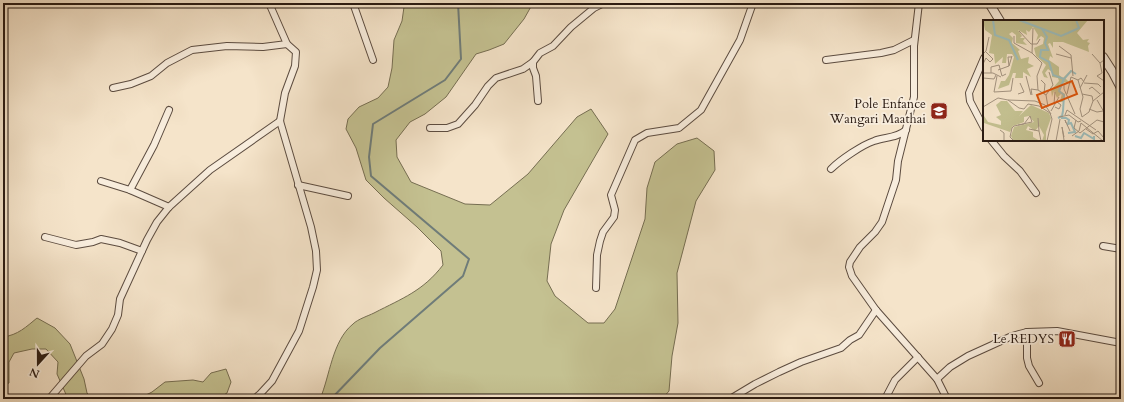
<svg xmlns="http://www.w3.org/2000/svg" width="1124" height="402" font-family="Cardo,serif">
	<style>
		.green { fill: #c4c191; stroke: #766e52 }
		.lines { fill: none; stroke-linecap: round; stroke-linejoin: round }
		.stream { stroke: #6f7c79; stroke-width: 2 }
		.minor-casing { stroke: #5c4c40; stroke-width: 8 }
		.tertiary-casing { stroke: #5c4c40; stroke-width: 10 }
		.minor { stroke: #f8eddd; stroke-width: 6 }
		.tertiary { stroke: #f8eddd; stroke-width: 8 }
		.labels { text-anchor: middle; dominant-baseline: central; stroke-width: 3.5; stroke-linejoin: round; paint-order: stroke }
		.poi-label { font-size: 13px; fill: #291a12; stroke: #f8eddd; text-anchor: end }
		.inset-river { fill: none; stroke: #9dbebd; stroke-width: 2 }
		.inset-road { fill: none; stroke: #a39380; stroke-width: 1 }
		.view { fill: #de560c; fill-opacity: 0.15; stroke: #de560c; stroke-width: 2 }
		.inset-edge { fill: none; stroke: #291a12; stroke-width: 2 }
	</style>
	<rect width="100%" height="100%" fill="#f5e4ca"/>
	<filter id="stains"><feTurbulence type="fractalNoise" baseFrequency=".005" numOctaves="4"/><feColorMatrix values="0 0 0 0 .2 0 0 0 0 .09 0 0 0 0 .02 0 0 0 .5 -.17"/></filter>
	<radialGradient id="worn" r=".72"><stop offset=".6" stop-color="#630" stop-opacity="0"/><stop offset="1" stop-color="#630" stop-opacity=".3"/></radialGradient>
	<!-- green -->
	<g class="green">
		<path d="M401 3H533L524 19 504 44 489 50 476 54 446 97 425 114 410 122 396 140 397 157 411 182 465 204 490 205 528 174 577 117 591 109 608 134 564 210 551 244 547 281 555 296 588 323H604L615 309 645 219 647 188 655 162 677 144 697 138 714 151 715 170 696 201 677 273 678 323 672 356 669 391 662 399H320C330 376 332 341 353 324 358 319 368 316 374 313 403 298 423 291 443 265L441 251 417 227 384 198 366 180 356 148 346 129 348 119 359 107 378 98 388 87 392 68 394 40 402 21 404 7Z"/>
		<path d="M37 318 55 328 70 344 84 379 87 393 92 399H68L57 374 58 362 46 349H32L14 353 9 362V383L3 385V337C18 335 26 327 37 318Z"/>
		<polygon points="226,369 231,382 227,393 217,399 186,397 178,399 138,399 152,392 165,382 193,380 203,382 211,373"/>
	</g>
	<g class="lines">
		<!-- stream -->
		<polyline class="stream" points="331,399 380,348 463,276 469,259 371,176 369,157 373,124 445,80 461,59 458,3"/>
		<defs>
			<g id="minor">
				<polyline points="353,3 373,60"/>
				<polyline points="919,3 914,46 914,97 898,161 896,180 882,222 875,232 860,247 850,262 849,267 852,276 876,310 937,379 947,399"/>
				<polyline points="984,58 969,93 970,101 984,128"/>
				<polyline points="826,60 881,53 894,50 914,40"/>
				<polyline points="113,88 131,84 151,76 167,63 192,50 227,46 263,47 287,44"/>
				<polyline points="538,101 536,76 533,68 533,62 540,53 553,46 571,27 594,8 604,3"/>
				<polyline points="430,128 447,128 458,124 475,105 488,86 496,78 523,69 533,62"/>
				<polyline points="991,140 1004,156 1020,171 1036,193"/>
				<path d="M831 169C840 160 862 145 874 141 885 137 897 138 906 130"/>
				<polyline points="101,181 130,190 169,207"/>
				<polyline points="298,185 348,196"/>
				<polyline points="130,190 154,145 169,110"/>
				<polyline points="45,237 76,245 93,242 101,239 120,243 142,251"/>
				<polyline points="1103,246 1121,249"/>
				<polyline points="596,288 597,255 600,241 603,232 614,217 615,210 611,195 635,140 647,133 679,128 701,110 740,40 753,3"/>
				<polyline points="1027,332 1027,358 1029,366 1039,383"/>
				<polyline points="937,379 950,367 968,356 1012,336 1027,332 1057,331 1121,343"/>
				<polyline points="49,399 86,356 102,344 112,329 118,315 120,299 147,240 157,222 169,207 210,170 280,121"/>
				<polyline points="254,399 260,394 272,381 299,331 313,287 317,270 316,251 311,227 280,121 285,93 295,66 296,52 287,44 269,3"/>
				<polyline points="730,399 755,384 779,372 801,362 841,348 850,340 859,335 876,310"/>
				<polyline points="885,399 895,380 918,357"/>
			</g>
			<g id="tertiary">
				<polyline points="989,3 1000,21"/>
				<polyline points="1103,57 1112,71 1121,88"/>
			</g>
		</defs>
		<!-- minor casing -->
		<use href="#minor" class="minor-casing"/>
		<!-- tertiary casing -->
		<use href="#tertiary" class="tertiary-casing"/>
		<!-- minor -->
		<use href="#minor" class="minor"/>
		<!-- tertiary -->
		<use href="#tertiary" class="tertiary"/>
	</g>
	<!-- icons -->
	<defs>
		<symbol id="school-square" viewBox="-11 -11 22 22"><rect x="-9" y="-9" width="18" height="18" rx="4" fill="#8f2418" stroke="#f8eddd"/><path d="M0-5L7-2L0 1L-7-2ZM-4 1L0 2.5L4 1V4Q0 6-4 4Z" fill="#fff"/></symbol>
		<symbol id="restaurant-square" viewBox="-11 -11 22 22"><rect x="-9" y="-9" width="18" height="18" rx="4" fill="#8f2418" stroke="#f8eddd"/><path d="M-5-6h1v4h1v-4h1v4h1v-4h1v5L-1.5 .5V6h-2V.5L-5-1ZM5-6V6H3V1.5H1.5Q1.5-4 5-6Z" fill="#fff"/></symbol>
	</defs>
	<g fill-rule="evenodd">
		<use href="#school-square" x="929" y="101" width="20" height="20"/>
		<use href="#restaurant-square" x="1057" y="329" width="20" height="20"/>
	</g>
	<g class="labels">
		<!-- poi labels -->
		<g class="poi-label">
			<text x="926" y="104">Pole Enfance<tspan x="926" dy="15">Wangari Maathai</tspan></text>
			<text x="1054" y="339">Le REDYS</text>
		</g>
	</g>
	<!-- overview -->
	<g transform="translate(983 20)">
		<rect width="121" height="121" fill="#f5e4ca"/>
		<path d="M0 0H105L94 13 100 20 106 19 104 22 107 23 105 26 106 32 80 22H70V28L67 23 65 24 70 38 67 36 66 40 76 47V55L80 58 87 51 82 58 88 64 91 62 89 64 86 62 82 65 83 62 80 63 77 71 82 74 81 82H77L79 73 74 78 71 71 69 77 68 70 76 61 75 58 69 57V52L65 49 62 53 65 58 61 57 59 52 63 45 53 36 51 28 60 24 61 18 58 16 53 21 55 15 50 7 46 12 43 10 44 15 35 10 39 16 37 18H42L40 21 44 25 33 23V15L29 12 26 14 30 18 29 23 37 30 35 31 38 39 46 37 45 43 51 46 44 49 48 57 40 52V58H32L33 53H30L26 65 15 69 18 61H22L26 55 31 37 29 34H24L23 43H19L20 37 12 44 11 34 6 33 9 15 2 10ZM18 81H24L32 91H40L36 96 48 85 66 93 68 98 63 112V121H59L61 115 56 106 52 111 45 106 43 110 50 112V117L57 121 30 120 28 116 31 107 51 102 46 96 41 97V102L30 106 27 112 1 103V96L5 102 18 105V101L13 97 18 95 13 85Z" fill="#c4c191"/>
		<path class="inset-river" d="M10 0 12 15 26 20 35 40M36 0 78 16 85 13M59 9 64 17 62 23 65 30H58L57 37 66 42 70 55 81 59 88 51 93 54M85 13 96 8 93 0M75 98 79 96 80 91 81 75 76 71 81 59M78 98H83L86 100 85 104 88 103 92 112 85 113M92 116 98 118 101 113 111 119V116"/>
		<path class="inset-road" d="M50 8 49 33 59 43 54 56 55 70 63 75M36 11 48 24H54L57 19M31 16V23L49 33M76 26 88 35 90 56M0 34 3 31 6 17M73 34 88 38M109 34 117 43M121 40 117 43 119 53 114 56 121 61M0 44 3 38 7 42 10 39 3 32M26 46 25 37H29M15 50 26 46 29 36M0 53H10L18 57M8 53V47L16 45 19 56 23 54M14 56 11 72 28 71 30 58M43 56 48 75M0 58 11 59 13 55M58 60 62 64 61 74M95 60 100 77 97 89 99 97M101 63 115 64 118 67M81 64V69L92 94M97 68 104 55M106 69 109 67 117 74M35 74 41 72 37 63M84 74 88 57 95 60 98 58 101 62M99 74 109 76 110 81 106 92 99 97M49 75 48 69 55 70M63 75 70 65 66 52M63 75 65 87M25 80 52 81 62 85 68 94M114 80 121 92M110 81 121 72M71 84 72 72M0 87 15 78 25 80 36 88 41 89 45 84 56 86 67 93 69 99 64 121M72 87 76 89 78 85 74 82M106 89 114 92 120 91M68 91 76 77M82 95 84 90 113 110M76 97 86 95 95 102 98 101M55 98 56 111M93 100 91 108 97 113 114 100 121 102M83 103 82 100 87 111M46 109 56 111 58 121M103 109 110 114 115 111 121 118M17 110 21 113V121M89 116 96 111 98 103 120 121M81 120 79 107 81 117M31 121 27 117 29 108 31 106 41 104 47 96 49 102 35 105M73 121 77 99"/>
		<path class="view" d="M89 61 94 74 59 88 54 75Z"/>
		<rect width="121" height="121" class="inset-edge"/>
	</g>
	<!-- margin -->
	<rect width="1124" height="402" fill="none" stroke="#f5e4ca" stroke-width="16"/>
	<rect x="4" y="4" width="1116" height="394" fill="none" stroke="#291a12" stroke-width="2"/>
	<rect x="8" y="8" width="1108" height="386" fill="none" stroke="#291a12"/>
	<!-- north arrow -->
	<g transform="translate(38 364) rotate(201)" stroke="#f8eddd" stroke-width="3" paint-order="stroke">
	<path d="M0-3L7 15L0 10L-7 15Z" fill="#291a12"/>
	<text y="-6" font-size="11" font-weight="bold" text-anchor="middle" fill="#291a12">N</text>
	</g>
	<rect width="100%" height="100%" filter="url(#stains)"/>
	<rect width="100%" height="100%" fill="url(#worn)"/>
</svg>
